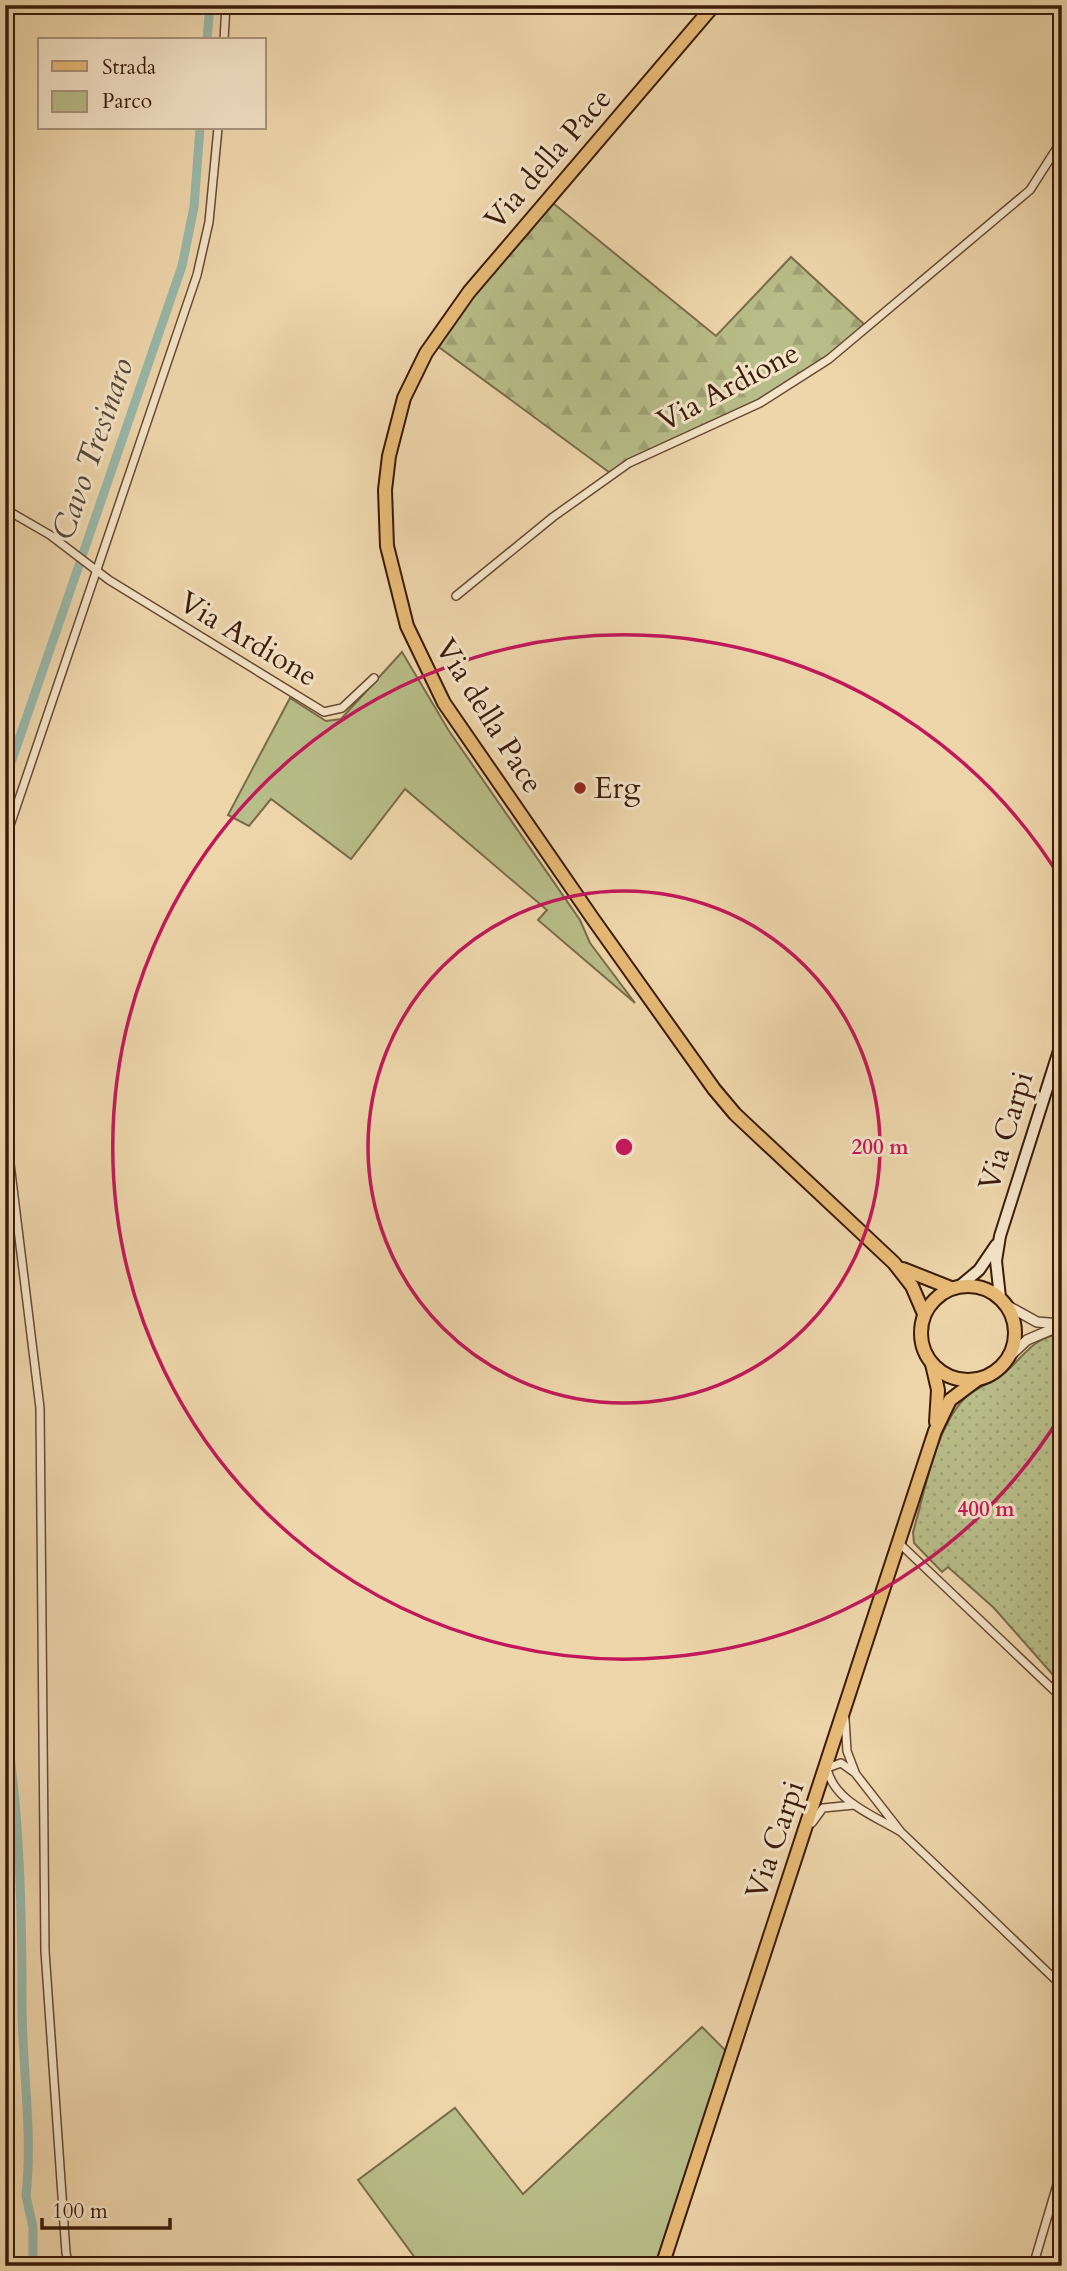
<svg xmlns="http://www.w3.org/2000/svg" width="1067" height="2271" font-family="Cardo,serif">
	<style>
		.grass { fill: url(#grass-dots); stroke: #7a6c4a; stroke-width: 2 }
		.forest { fill: url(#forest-firs); stroke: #7a6c4a; stroke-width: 2 }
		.park { fill: #b8be89; stroke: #7a6c4a; stroke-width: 2 }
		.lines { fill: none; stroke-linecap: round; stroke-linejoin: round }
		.canal { stroke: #99b9ab; stroke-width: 9 }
		.minor-casing { stroke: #684a33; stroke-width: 10 }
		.tertiary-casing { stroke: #684a33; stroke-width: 12 }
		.secondary-casing { stroke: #3b1b0b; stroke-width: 14 }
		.primary-casing { stroke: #3b1b0b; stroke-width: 16 }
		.minor { stroke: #f4e4c8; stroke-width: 7 }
		.tertiary { stroke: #f4e4c8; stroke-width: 9 }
		.secondary { stroke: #f4e4c8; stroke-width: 10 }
		.primary { stroke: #e7bb76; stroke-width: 12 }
		.ring { fill: none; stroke: #c2185b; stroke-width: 3.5 }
		.poi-dot { fill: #8f2418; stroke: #f4e4c8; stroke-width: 2.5 }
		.labels { text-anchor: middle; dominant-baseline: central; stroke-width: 6; stroke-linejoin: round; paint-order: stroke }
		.street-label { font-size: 30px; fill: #3b1b0b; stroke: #f4e4c8 }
		.poi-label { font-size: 30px; fill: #3b1b0b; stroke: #f4e4c8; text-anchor: start }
		.water-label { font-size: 32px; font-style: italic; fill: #574a3b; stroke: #f4e4c8 }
		.centre { fill: #c2185b; stroke: #f4e4c8; stroke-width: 3.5 }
		.ring-label { font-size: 21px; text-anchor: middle; font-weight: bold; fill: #c2185b; stroke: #f4e4c8; stroke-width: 6; stroke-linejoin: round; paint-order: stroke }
	</style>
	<defs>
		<pattern id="grass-dots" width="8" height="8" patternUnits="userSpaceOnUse" patternTransform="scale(1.75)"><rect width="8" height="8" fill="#b8be89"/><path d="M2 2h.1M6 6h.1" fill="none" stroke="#9fa375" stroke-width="1.8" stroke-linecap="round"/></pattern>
		<pattern id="forest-firs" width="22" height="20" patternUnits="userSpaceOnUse" patternTransform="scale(1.75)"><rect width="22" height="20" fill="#b8be89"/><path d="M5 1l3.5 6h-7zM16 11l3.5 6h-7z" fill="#9fa375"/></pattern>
	</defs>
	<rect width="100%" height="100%" fill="#eed6ab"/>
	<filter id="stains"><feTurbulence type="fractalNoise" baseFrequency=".00286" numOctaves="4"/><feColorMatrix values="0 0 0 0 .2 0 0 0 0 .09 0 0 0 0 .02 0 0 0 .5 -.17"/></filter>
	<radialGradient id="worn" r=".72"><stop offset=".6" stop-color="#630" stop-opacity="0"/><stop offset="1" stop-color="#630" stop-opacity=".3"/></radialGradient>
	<!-- grass -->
	<path class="grass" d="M1062 1333V1685L994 1608 948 1567 942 1572 914 1543 913 1532C925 1492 935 1428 965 1398 975 1388 991 1384 1002 1375 1026 1356 1028 1340 1062 1333Z"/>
	<!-- forest -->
	<polygon class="forest" points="548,199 716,336 791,257 866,326 812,372 777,391 665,443 613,475 436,345"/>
	<!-- park -->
	<g class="park">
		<polygon points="402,652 449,731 580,920 590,943 635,1003 538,920 547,910 405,789 351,859 271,799 249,826 228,815 290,698 326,721 341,719"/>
		<polygon points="702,2027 727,2052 658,2266 421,2266 358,2180 455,2108 523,2194"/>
	</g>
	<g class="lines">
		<!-- canal -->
		<g class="canal">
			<polyline points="207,40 210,5"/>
			<polyline points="5,780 182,266 194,207 200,128"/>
			<path d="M5 1721C20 1814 22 1910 22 2004 22 2067 33 2132 26 2196L33 2227V2266"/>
		</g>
		<defs>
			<g id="minor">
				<polyline points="224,40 226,5"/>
				<polyline points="5,509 50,535 109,580 324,712 342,708 374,678"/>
				<polyline points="456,596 553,517 629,463 760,403 829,359 1030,190 1062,140"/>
				<polyline points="5,840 197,275 209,222 218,128"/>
				<polyline points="5,1123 40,1408 45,1951 66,2253 69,2266"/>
				<polyline points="900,1544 1062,1698"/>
				<polyline points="845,1719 847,1751 855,1772"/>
				<polyline points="812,1823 823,1808 854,1805"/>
				<path d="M901 1832C875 1816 833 1801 827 1768L841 1763 855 1773 901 1832 1062 1986"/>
				<polyline points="1033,2266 1062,2168"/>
			</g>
			<g id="tertiary">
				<polyline points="1008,1306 1037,1322 1060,1324"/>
				<polyline points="1009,1357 1027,1340 1062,1325"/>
			</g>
			<g id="secondary">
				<polyline points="961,1285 979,1270 996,1245"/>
				<polyline points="1000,1297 996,1261 1000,1236 1062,1041"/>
			</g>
			<g id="primary">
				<polyline points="714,5 469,292 426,353 404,398 389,456 385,490 387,546 407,626 444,703 593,919 714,1089 735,1114 894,1263 912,1286 924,1314"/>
				<polyline points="903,1269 951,1288"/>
				<circle cx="968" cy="1333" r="47"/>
				<polyline points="932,1364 938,1390 936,1422"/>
				<polyline points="662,2266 935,1431 950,1400 978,1379"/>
			</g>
		</defs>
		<!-- minor casing -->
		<use href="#minor" class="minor-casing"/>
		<!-- tertiary casing -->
		<use href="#tertiary" class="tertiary-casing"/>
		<!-- secondary casing -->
		<use href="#secondary" class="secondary-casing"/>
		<!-- primary casing -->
		<use href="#primary" class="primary-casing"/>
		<!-- minor -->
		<use href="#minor" class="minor"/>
		<!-- tertiary -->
		<use href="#tertiary" class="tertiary"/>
		<!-- secondary -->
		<use href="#secondary" class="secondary"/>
		<!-- primary -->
		<use href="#primary" class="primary"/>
	</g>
	<!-- distance rings -->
	<g class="ring">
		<circle cx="624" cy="1147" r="256"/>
		<path d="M1061 1415A512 512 0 1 1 1061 879"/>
	</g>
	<!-- markers -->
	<circle class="poi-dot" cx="580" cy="788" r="7"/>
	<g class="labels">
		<!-- street labels -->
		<g class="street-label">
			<text transform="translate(548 159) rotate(-49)">Via della Pace</text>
			<text transform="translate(728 387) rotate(-28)">Via Ardione</text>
			<text transform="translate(248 639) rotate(31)">Via Ardione</text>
			<text transform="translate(489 716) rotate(58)">Via della Pace</text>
			<text transform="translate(1006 1131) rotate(-73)">Via Carpi</text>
			<text transform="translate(775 1840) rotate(-71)">Via Carpi</text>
		</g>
		<!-- poi labels -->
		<g class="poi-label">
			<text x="594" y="788">Erg</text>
		</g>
		<!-- water labels -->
		<g class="water-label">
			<text transform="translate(93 449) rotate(-71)">Cavo Tresinaro</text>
		</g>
	</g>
	<circle cx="624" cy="1147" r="10" class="centre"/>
	<g class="ring-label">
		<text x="880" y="1154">200 m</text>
		<text x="986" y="1516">400 m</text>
	</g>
	<!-- margin -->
	<rect width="1067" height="2271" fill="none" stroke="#eed6ab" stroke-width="28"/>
	<rect x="7" y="7" width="1053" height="2257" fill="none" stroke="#3b1b0b" stroke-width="3.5"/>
	<rect x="14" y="14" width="1039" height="2243" fill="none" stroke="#3b1b0b" stroke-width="2"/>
	<!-- legend -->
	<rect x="38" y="38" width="228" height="91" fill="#f4e4c8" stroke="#aa947c" stroke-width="2"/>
	<rect x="52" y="61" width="35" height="10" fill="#e7bb76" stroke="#aa947c" stroke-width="2"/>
	<text x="102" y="74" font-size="21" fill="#3b1b0b">Strada</text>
	<rect x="52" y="91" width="35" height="21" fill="#b8be89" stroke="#aa947c" stroke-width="2"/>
	<text x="102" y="108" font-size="21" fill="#3b1b0b">Parco</text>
	<!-- scale -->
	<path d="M42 2218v10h128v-10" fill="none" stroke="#3b1b0b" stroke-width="3.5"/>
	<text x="52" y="2218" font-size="21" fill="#3b1b0b" stroke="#f4e4c8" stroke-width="5" paint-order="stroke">100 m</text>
	<rect width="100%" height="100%" filter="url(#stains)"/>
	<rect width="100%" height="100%" fill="url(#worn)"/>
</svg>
